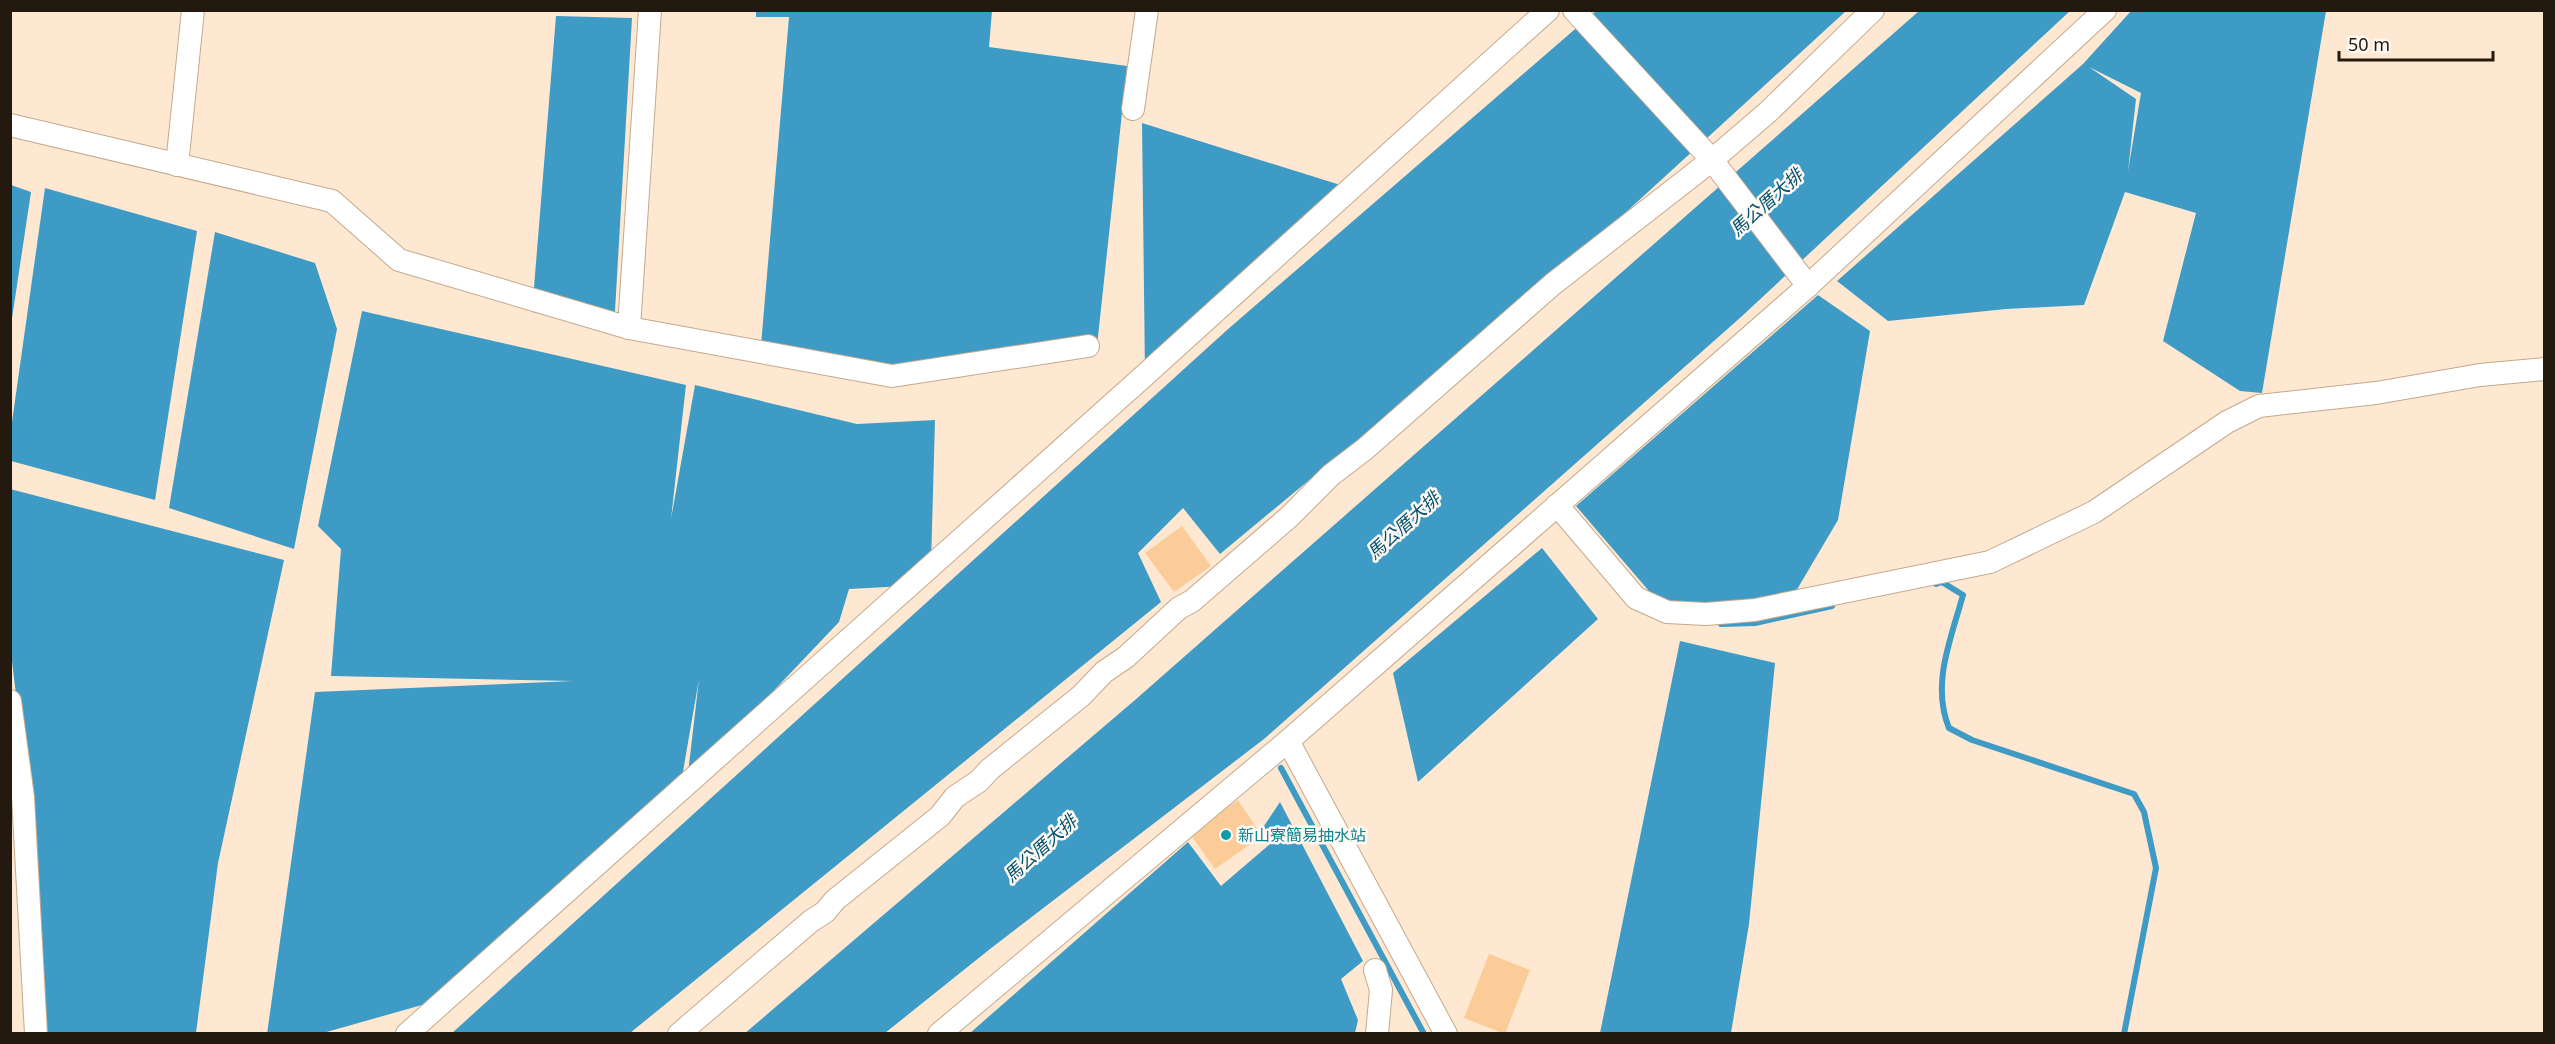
<svg xmlns="http://www.w3.org/2000/svg" width="2555" height="1044" font-family="'Noto Sans','Noto Sans TC',sans-serif">
	<style>
		.water { fill: #3e9bc5; fill-rule: evenodd }
		.lines { fill: none; stroke-linecap: round; stroke-linejoin: round }
		.stream { stroke: #3e9bc5; stroke-width: 6 }
		.building { fill: #fbcc98 }
		.minor-casing { stroke: #c4a98d; stroke-width: 24 }
		.minor { stroke: #fff; stroke-width: 22 }
		.culture-dot { fill: #0f9aa8; stroke: #fef9f3; stroke-width: 2 }
		.labels { text-anchor: middle; dominant-baseline: central; stroke-width: 5; stroke-linejoin: round; paint-order: stroke }
		.culture-label { font-size: 16px; fill: #0d838f; stroke: #fef9f3; text-anchor: start }
		.water-label { font-size: 18px; font-style: italic; fill: #045270; stroke: #fef9f3 }
	</style>
	<rect width="100%" height="100%" fill="#ffe8d1"/>
	<!-- water -->
	<g class="water">
		<polygon points="756,10 992,11 989,47 1127,66 1097,346 890,382 760,357 789,17 756,17"/>
		<polygon points="1596,11 1846,11 1566,267 1220,554 1183,508 1138,553 1161,602 630,1033 451,1034 1227,330"/>
		<polygon points="1919,11 2070,11 1741,317 1264,739 990,949 885,1033 744,1034 1135,700"/>
		<path d="M2131 11H2326L2262 393 2240 391 2163 341 2196 213 2125 192 2084 305 2006 309 1888 321 1837 281 2083 64ZM2089 67 2141 93 2128 171 2136 99Z"/>
		<polygon points="556,16 632,18 614,328 532,312"/>
		<polygon points="1142,123 1350,188 1145,375"/>
		<polygon points="11,185 31,192 11,325 10,185"/>
		<polygon points="45,188 197,231 155,500 11,461 11,429"/>
		<polygon points="215,232 315,263 337,329 294,549 169,508"/>
		<polygon points="1818,295 1870,331 1838,520 1789,603 1667,612 1576,506"/>
		<polygon points="362,311 686,385 671,519 695,385 857,424 935,420 931,564 906,586 849,589 839,622 687,782 699,679 681,783 429,1003 323,1033 267,1034 315,692 573,681 331,676 341,549 318,526"/>
		<polygon points="10,489 284,560 218,863 196,1033 46,1033 29,803 11,653"/>
		<polygon points="1542,548 1598,619 1418,782 1393,673"/>
		<polygon points="1680,641 1775,663 1749,924 1731,1033 1600,1033"/>
		<polygon points="1280,802 1363,961 1341,979 1358,1020 1355,1033 970,1033 1188,842 1221,886 1270,844 1264,826"/>
	</g>
	<g class="lines">
		<!-- stream -->
		<g class="stream">
			<path d="M1936 584 1942 582 1963 595C1951 639 1931 684 1949 728L1972 740 2134 794 2144 812 2156 868 2124 1034"/>
			<polyline points="1721,624 1755,623 1832,606"/>
			<polyline points="1281,768 1424,1034"/>
		</g>
	</g>
	<!-- building -->
	<g class="building">
		<polygon points="1182,526 1211,566 1174,592 1145,553"/>
		<polygon points="1238,800 1262,836 1215,869 1190,834"/>
		<polygon points="1489,954 1530,970 1505,1034 1464,1018"/>
	</g>
	<g class="lines">
		<defs>
			<g id="minor">
				<polyline points="1574,10 1712,160 1808,286"/>
				<polyline points="1133,109 1147,10"/>
				<polyline points="10,125 332,201 399,260 629,328 892,376 1088,346"/>
				<polyline points="177,165 193,10"/>
				<polyline points="629,328 650,10"/>
				<polyline points="1557,505 1636,598 1667,612 1706,614 1755,610 1990,562 2094,512 2227,422 2259,406 2376,393 2480,375 2544,369"/>
				<polyline points="10,701 23,797 36,1034"/>
				<polyline points="1288,741 1446,1034"/>
				<polyline points="1375,970 1381,990 1377,1034"/>
				<polyline points="407,1034 1145,375 1548,10"/>
				<polyline points="679,1034 811,921 825,912 835,900 940,816 955,797 979,781 990,769 1081,696 1104,672 1126,657 1179,608 1192,601 1289,517 1331,475 1365,449 1553,284 1712,160 1768,112 1873,10"/>
				<polyline points="939,1034 1288,741 1808,286 2105,10"/>
			</g>
		</defs>
		<!-- minor casing -->
		<use href="#minor" class="minor-casing"/>
		<!-- minor -->
		<use href="#minor" class="minor"/>
	</g>
	<!-- markers -->
	<circle class="culture-dot" cx="1226" cy="835" r="6"/>
	<g class="labels">
		<!-- culture labels -->
		<g class="culture-label">
			<text x="1238" y="835">新山寮簡易抽水站</text>
		</g>
		<!-- water labels -->
		<g class="water-label">
			<text transform="translate(1766 202) rotate(-42)">馬公厝大排</text>
			<text transform="translate(1403 525) rotate(-42)">馬公厝大排</text>
			<text transform="translate(1040 848) rotate(-42)">馬公厝大排</text>
		</g>
	</g>
	<!-- border -->
	<rect width="2555" height="1044" fill="none" stroke="#23190f" stroke-width="24"/>
	<!-- scale -->
	<path d="M2339 51v9h154v-9" fill="none" stroke="#23190f" stroke-width="3"/>
	<text x="2348" y="51" font-size="18" fill="#23190f" stroke="#fef9f3" stroke-width="4.5" paint-order="stroke">50 m</text>
</svg>
